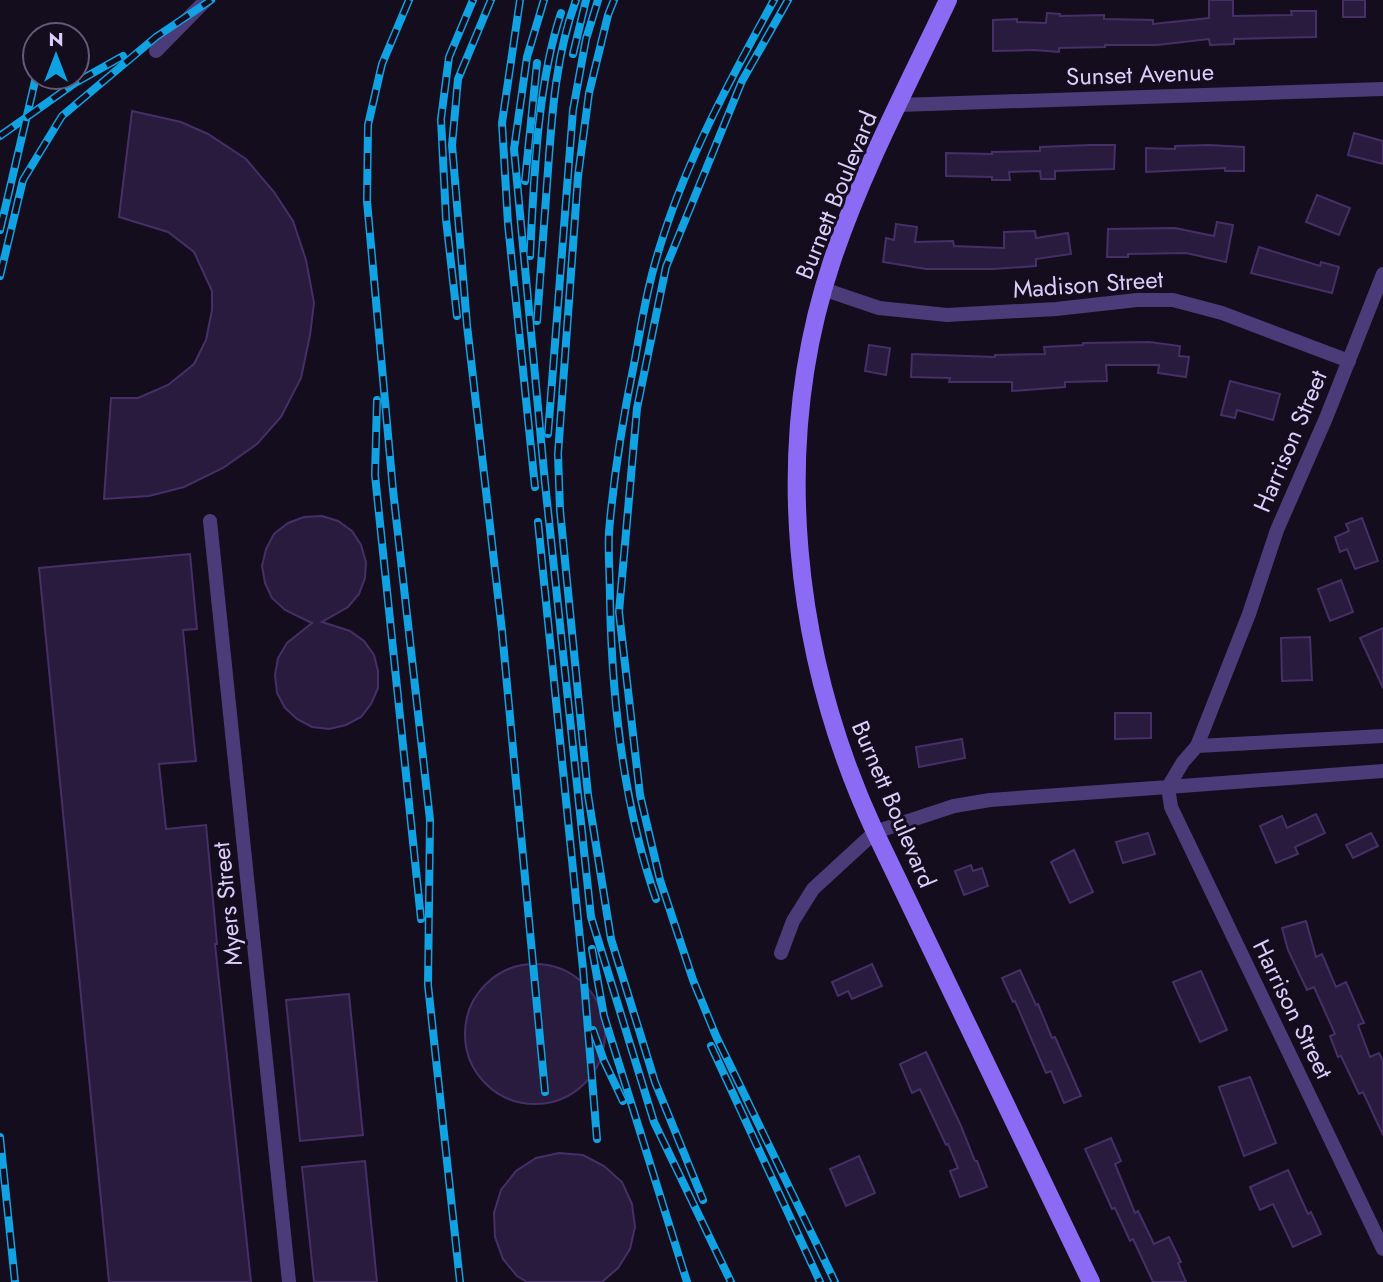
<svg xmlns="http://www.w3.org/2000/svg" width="1383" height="1282" font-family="Jost,sans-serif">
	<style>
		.building { fill: #291b3d; stroke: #462f67; stroke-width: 2 }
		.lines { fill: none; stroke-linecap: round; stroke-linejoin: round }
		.street { stroke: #4b3c79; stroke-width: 14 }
		.secondary { stroke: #8c6bf4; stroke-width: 18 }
		.rail-casing { stroke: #11a2e4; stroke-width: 8 }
		.rail { stroke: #130d1d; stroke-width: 5; stroke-dasharray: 16; stroke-linecap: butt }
		.labels { text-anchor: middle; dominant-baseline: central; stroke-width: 6; stroke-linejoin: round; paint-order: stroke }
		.street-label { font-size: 24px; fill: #dccdfb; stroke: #130d1d }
	</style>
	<rect width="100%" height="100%" fill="#130d1d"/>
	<!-- building -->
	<g class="building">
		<polygon points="1209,0 1233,0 1233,16 1292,15 1291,11 1316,11 1316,37 1234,39 1234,44 1210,45 1209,39 1157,45 1105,45 1105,47 1059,48 1059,52 1034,50 993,51 993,20 1017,19 1017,22 1046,23 1047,13 1060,14 1060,16 1104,15 1104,19 1153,20 1153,24 1209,18"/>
		<rect x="1343" y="0" width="22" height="17"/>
		<polygon points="132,111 181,122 208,134 246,159 274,192 293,221 306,260 314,303 310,335 301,378 281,417 257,444 223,468 184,487 149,496 104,499 111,398 138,398 168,385 194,364 206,340 212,310 212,291 194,252 168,232 119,217"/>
		<polygon points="1354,133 1383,141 1383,164 1348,155"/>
		<polygon points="1090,145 1115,145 1114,169 1055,171 1055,179 1041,179 1040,171 1009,172 1010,180 992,180 992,177 946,176 946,153 992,154 992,152 1040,151 1040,147"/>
		<polygon points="1209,145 1244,147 1244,171 1225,171 1225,168 1146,172 1146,148 1175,149 1175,146"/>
		<polygon points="1317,195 1350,208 1339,235 1306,222"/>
		<polygon points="1217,222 1233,225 1226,262 1186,253 1128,254 1128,257 1107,257 1108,229 1175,228 1214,236"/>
		<polygon points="896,224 917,227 915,242 953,241 954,246 1004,248 1004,232 1035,231 1036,238 1068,233 1071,254 1036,259 1036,266 993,269 926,269 883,262 886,238 894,240"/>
		<polygon points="1259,247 1320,266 1321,262 1339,267 1332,293 1251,273"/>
		<polygon points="1149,342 1180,346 1179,356 1189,357 1186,377 1158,373 1159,365 1106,365 1107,381 1065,382 1065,387 1012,391 1012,382 949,382 950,378 911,377 912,354 995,357 995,355 1045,354 1044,347 1083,345 1083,343"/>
		<polygon points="869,345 890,348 886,375 865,371"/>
		<polygon points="1230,381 1280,394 1273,420 1237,410 1235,418 1221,415"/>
		<polygon points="322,516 338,521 352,531 361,545 366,562 365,578 359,594 348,607 322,622 350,631 364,641 374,655 378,671 378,688 371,704 361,717 346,725 329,729 312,727 297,719 285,708 277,693 275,675 278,658 287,643 312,623 285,610 272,598 265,583 262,566 266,549 274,534 288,523 304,517"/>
		<polygon points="1362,518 1378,561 1355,569 1347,549 1340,552 1335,537 1349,531 1346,524"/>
		<polygon points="190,554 197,629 183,630 196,761 159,764 166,829 206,825 217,944 215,944 251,1282 109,1282 39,568"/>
		<polygon points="1341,580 1353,612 1330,621 1318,589"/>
		<polygon points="1383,628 1383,688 1360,638"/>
		<polygon points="1310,637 1312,680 1282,681 1281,638"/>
		<polygon points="1115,713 1151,713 1151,738 1115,739"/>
		<polygon points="962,739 965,758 919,767 916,747"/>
		<polygon points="1316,814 1325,833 1295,847 1298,854 1276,863 1260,826 1282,816 1287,828"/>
		<polygon points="1148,833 1155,854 1123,863 1116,842"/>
		<polygon points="1371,833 1378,846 1353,858 1346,845"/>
		<polygon points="1074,850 1093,892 1070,903 1051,862"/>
		<polygon points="971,865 973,871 982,868 988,886 964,895 955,871"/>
		<polygon points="1306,921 1316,957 1322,954 1336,987 1346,982 1364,1023 1358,1025 1370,1057 1379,1053 1383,1061 1383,1135 1363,1092 1359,1094 1341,1056 1338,1057 1330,1036 1335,1034 1314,987 1307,990 1288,950 1282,928"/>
		<polygon points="872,964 882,986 852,999 848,991 838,996 832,982"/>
		<circle cx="535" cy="1034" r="70"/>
		<polygon points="1020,970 1036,1005 1038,1004 1052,1038 1055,1037 1081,1096 1064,1103 1051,1071 1046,1073 1015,1001 1013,1002 1002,978"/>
		<polygon points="1201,971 1227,1030 1200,1042 1173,982"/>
		<polygon points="349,994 363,1135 300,1141 286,1000"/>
		<polygon points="926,1052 961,1126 975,1161 977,1161 987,1187 960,1197 950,1171 958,1168 948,1144 946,1145 920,1089 912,1093 900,1064"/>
		<polygon points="1250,1077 1276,1143 1244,1156 1219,1087"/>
		<polygon points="1111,1138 1121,1161 1115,1164 1135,1213 1138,1211 1154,1244 1169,1237 1181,1262 1178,1263 1186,1282 1153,1282 1133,1239 1130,1241 1115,1208 1112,1209 1085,1149"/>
		<polygon points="559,1153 583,1155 604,1166 622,1182 632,1204 635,1227 630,1249 618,1268 602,1282 527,1282 517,1276 503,1259 495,1237 494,1213 501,1190 516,1171 536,1158"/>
		<polygon points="859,1156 875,1193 846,1206 830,1169"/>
		<polygon points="365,1161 377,1282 314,1282 302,1167"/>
		<polygon points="1288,1170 1308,1214 1311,1212 1321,1234 1293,1247 1273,1204 1260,1210 1250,1187"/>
	</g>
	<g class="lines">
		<!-- street -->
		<g class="street">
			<polyline points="156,51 206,0"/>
			<polyline points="899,105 1383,89"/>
			<polyline points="823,289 879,308 947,315 1056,309 1137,300 1173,300 1222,313 1349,361"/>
			<polyline points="210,521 289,1282"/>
			<polyline points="1197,746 1249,614 1277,530 1326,418 1383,274"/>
			<polyline points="1383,771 1168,787 1171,807 1383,1249"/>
			<polyline points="781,953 793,921 813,889 875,832 954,806 990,800 1168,787 1183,762 1197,746 1383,736"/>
		</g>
		<!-- secondary -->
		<path class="secondary" d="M948 0C908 85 862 171 832 261 770 447 793 655 875 832L1091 1282"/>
		<defs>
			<g id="rail">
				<polyline points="409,0 382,64 368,125 367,201 393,490 430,820 428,985 460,1282"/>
				<polyline points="491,0 458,79 452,145 467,325 502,631 545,1092"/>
				<polyline points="520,0 502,123 508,224 535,487"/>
				<polyline points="544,0 527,57 514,149 545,483 591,917 654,1122 731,1282"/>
				<polyline points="614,0 608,15 589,93 578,176 558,454 560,510 588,795 611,939 655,1082 703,1200"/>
				<polyline points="788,0 742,81 666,267 637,408 619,612 640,795 660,880 693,980 716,1036 835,1282"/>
				<polyline points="46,35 46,32"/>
				<polyline points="573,54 586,0"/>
				<polyline points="0,136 75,83 123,56"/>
				<polyline points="525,181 537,63"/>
				<polyline points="0,230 36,77"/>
				<path d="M530 256C534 179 537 85 561 13"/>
				<polyline points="0,276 23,180 62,116 156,37 211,0"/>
				<polyline points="457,316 446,219 441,119 449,57 473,0"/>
				<path d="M537 321C541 271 544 220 548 170 552 113 556 54 576 0"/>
				<polyline points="377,400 375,475 421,919"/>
				<polyline points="548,434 573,110 586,39 598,0"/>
				<polyline points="538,522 583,969 597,1139"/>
				<path d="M656 899C623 804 612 701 610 601 610 578 608 555 609 532 614 473 623 417 635 359 642 319 649 279 662 240 689 155 731 78 774 0"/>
				<polyline points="592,949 604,1016 687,1282"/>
				<polyline points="593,1030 604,1061 623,1101"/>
				<polyline points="711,1046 820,1282"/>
				<polyline points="0,1137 15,1282"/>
			</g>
		</defs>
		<!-- rail casing -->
		<use href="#rail" class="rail-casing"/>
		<!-- rail -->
		<use href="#rail" class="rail"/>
	</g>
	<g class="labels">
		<!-- street labels -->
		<g class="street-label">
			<text transform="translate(1140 74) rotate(-2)">Sunset Avenue</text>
			<text transform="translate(836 195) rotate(-68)">Burnett Boulevard</text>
			<text transform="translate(1088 284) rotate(-4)">Madison Street</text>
			<text transform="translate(1290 441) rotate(-67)">Harrison Street</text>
			<text transform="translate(894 804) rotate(67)">Burnett Boulevard</text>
			<text transform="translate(227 904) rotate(-96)">Myers Street</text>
			<text transform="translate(1293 1009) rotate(64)">Harrison Street</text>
		</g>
	</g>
	<!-- north arrow -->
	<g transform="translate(56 56)"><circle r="33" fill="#130d1d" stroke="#635a76" stroke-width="2"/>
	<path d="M0-5L12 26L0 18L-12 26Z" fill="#11a2e4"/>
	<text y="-10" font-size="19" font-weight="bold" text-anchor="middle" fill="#dccdfb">N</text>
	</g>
</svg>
